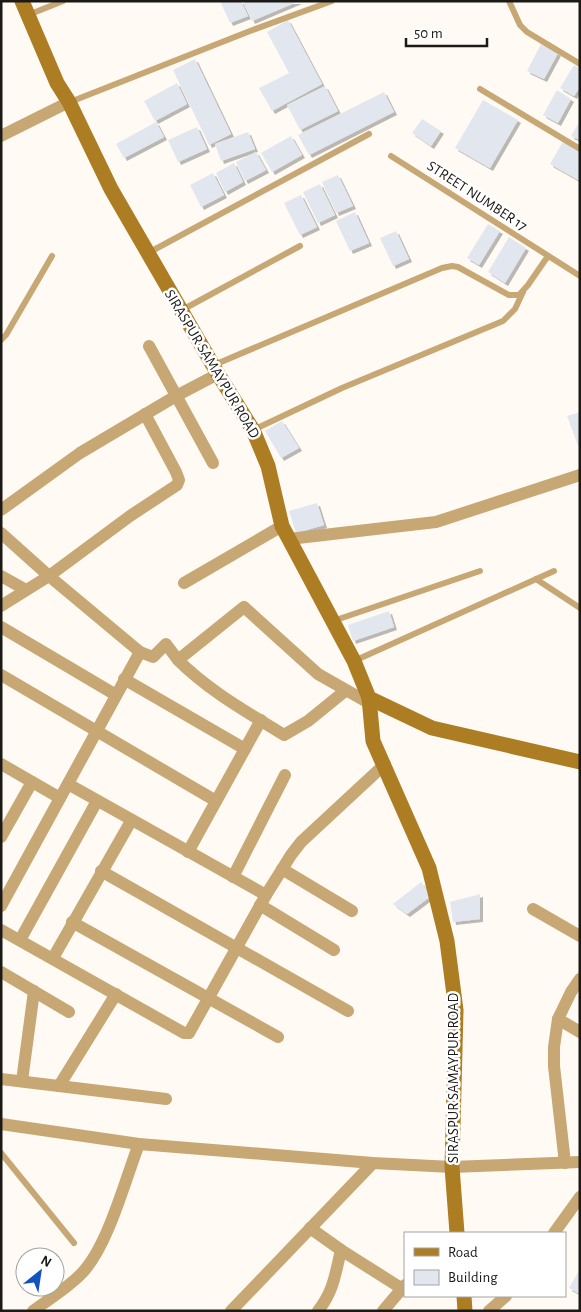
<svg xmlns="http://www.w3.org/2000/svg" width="581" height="1312" font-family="'Alegreya Sans',sans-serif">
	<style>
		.building { fill: #e2e7ef; filter: url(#shadow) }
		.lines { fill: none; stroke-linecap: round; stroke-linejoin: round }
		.lane { stroke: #c7a774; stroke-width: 6 }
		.street { stroke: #c7a774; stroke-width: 12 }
		.secondary { stroke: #ad7d24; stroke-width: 15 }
		.labels { text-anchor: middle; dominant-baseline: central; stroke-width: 5; stroke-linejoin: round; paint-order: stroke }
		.street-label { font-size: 15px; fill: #1c1a17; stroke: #fff }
	</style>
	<defs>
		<filter id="shadow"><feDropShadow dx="3" dy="3" stdDeviation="0" flood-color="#0004"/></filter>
	</defs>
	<rect width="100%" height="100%" fill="#fffaf3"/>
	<!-- building -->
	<g class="building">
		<polygon points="220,1 241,1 248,16 230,23"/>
		<polygon points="243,1 299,1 252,21"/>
		<polygon points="288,20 322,84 272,111 259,88 289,73 267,32"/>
		<polygon points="541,44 558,53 544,79 527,71"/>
		<polygon points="195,59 231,134 209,145 173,70"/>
		<polygon points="574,65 580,69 580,87 574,96 560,88"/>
		<polygon points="177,83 187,104 155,121 144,101"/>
		<polygon points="325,86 338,111 300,130 287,105"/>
		<polygon points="557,90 571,99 558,123 543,115"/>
		<polygon points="384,92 394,112 309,155 298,135"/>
		<polygon points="483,100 518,120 490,168 455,148"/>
		<polygon points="422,119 441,131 431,146 412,133"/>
		<polygon points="580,121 580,140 571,136"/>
		<polygon points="156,122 164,137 124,158 116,144"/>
		<polygon points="197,127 207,149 178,162 168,140"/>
		<polygon points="248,132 255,149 221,161 215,144"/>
		<polygon points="291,136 302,155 272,172 261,153"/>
		<polygon points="564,140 580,149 580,181 550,164"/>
		<polygon points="256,152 266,170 245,181 236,162"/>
		<polygon points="234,163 243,182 225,192 216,173"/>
		<polygon points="213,173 224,195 201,207 190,185"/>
		<polygon points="338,175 353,206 336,213 322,182"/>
		<polygon points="320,184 335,215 318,223 303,192"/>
		<polygon points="301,195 317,227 300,235 284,203"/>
		<polygon points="355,212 369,243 350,251 336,221"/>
		<polygon points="488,224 500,231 479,265 467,258"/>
		<polygon points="396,231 409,259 393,266 380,238"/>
		<polygon points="509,237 526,248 505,283 488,272"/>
		<polygon points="580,412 580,451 567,416"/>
		<polygon points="282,421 299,448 281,458 265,431"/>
		<polygon points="317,503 324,525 296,533 289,511"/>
		<polygon points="389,611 394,627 353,641 348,625"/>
		<polygon points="421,882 431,896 407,914 393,904"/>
		<polygon points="480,894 480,919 453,922 450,902"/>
		<polygon points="580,1269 580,1294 569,1288"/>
	</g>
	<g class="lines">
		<!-- lane -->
		<g class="lane">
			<polyline points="509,1 520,25 527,32 580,64"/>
			<polyline points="28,15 63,1"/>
			<polyline points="480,89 580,149"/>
			<polyline points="70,102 250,31 332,1"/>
			<polyline points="391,156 580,276"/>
			<polyline points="148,253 369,134"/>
			<polyline points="182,310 300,246"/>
			<polyline points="1,340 6,335 52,256"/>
			<polyline points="214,365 442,268 452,266 458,267 509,295 519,295 528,285 548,256"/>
			<polyline points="253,430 342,388 503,321 515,309 523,292"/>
			<polyline points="536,579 580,608"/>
			<polyline points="333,621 480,571"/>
			<polyline points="354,661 554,571"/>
			<polyline points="1,1153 74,1243"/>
		</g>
		<!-- street -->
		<g class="street">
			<polyline points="1,136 69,102"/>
			<polyline points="149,346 213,463"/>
			<polyline points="145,414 176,472 179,480 177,485 130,516 49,576 140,652 153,657 166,644 178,660 244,607 318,674 369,703"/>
			<polyline points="1,510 80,453 176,396 218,374"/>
			<polyline points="1,533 49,576 1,606"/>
			<polyline points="289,539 436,522 580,475"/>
			<polyline points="1,576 26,590"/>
			<polyline points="184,583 282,526"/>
			<polyline points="1,627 116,695"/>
			<path d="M178 660C209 691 247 712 284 735L308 721 345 691"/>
			<polyline points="1,675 216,801"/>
			<polyline points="124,679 245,749"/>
			<polyline points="1,764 60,798"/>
			<polyline points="68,784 266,895"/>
			<polyline points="1,837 32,782"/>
			<polyline points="188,852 261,720"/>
			<polyline points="282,869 352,911"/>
			<polyline points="101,871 348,1011"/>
			<polyline points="233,877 285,775"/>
			<polyline points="260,905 334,950"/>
			<polyline points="1,906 140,652"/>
			<polyline points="533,909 580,936"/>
			<polyline points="72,922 278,1037"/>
			<polyline points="1,930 184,1033 189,1033 266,895 291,855 301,842 385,764"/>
			<polyline points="20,940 97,801"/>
			<polyline points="53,958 131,821"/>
			<polyline points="1,972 69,1012"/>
			<polyline points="558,1019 580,1032"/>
			<polyline points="1,1079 166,1099"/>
			<polyline points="22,1081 34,991"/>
			<polyline points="59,1086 116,994"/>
			<polyline points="1,1124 139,1144 373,1163 452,1167 580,1162"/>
			<polyline points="565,1163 554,1066 554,1047 558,1019 571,992 580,979"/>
			<polyline points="310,1228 341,1250 401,1288"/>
			<polyline points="554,1233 580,1197"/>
			<path d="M33 1311C49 1299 68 1288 82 1273 108 1246 125 1180 139 1144"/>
			<polyline points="231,1311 373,1163"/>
			<path d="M318 1311C334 1290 335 1275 341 1250"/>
			<polyline points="383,1311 405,1285"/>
			<polyline points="489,1311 506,1296"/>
		</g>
		<!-- secondary -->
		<g class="secondary">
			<polyline points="22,1 57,83 69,102 111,189 218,374 253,430 268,466 282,526 354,661 369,698 373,741 429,868 447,941 456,1010 452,1167 457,1233"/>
			<polyline points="369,698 432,728 580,762"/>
			<polyline points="464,1296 465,1311"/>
		</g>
	</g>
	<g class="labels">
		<!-- street labels -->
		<g class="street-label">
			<text transform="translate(477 196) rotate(33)">STREET NUMBER 17</text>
			<text transform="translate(212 364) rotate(59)">SIRASPUR SAMAYPUR ROAD</text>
			<text transform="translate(453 1078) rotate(-90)">SIRASPUR SAMAYPUR ROAD</text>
		</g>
	</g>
	<!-- border -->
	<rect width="581" height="1312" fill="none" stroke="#1c1a17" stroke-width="5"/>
	<!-- legend -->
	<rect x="404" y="1232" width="162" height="65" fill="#ffffff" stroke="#a4a3a2"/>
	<rect x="414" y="1248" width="25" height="8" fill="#ad7d24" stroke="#a4a3a2"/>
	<text x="448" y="1257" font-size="15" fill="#1c1a17">Road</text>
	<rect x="414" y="1270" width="25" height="15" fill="#e2e7ef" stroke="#a4a3a2"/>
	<text x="448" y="1282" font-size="15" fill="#1c1a17">Building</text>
	<!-- north arrow -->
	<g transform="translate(40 1272) rotate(30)"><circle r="24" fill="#ffffff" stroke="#a4a3a2"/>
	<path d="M0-4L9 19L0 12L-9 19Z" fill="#1154bf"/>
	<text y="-8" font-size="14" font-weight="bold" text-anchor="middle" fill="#1c1a17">N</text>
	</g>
	<!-- scale -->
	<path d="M406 38v8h81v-8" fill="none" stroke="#1c1a17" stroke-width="2.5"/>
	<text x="414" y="38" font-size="15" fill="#1c1a17" stroke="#ffffff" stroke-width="4" paint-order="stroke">50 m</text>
</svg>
